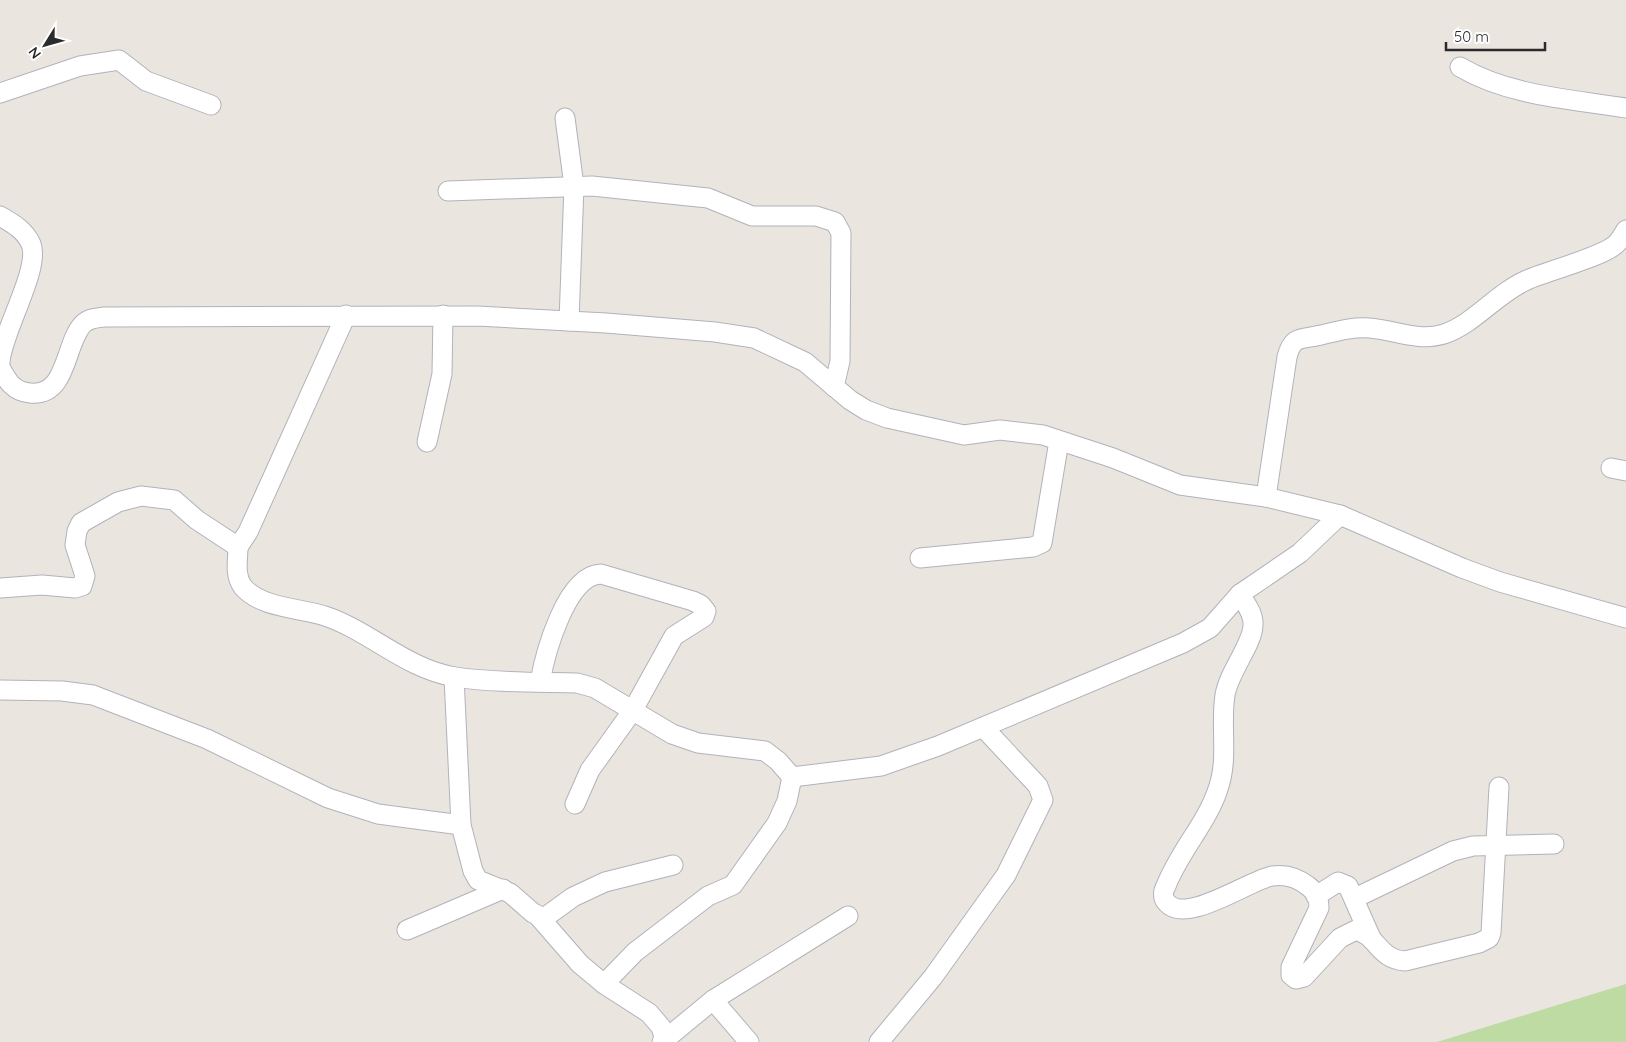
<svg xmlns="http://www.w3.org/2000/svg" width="1626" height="1042" font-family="Quicksand,sans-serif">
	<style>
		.green { fill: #bddba3 }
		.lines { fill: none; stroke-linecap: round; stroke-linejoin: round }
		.minor-casing { stroke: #b0b3ba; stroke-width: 21 }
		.minor { stroke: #fff; stroke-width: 19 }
	</style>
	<rect width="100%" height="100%" fill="#ebe5df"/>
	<!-- green -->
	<polygon class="green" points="1626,984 1626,1042 1437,1042"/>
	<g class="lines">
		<defs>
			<g id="minor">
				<path d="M1460 67C1509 96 1571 99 1626 108"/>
				<polyline points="0,93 80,66 119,60 146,81 211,105"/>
				<polyline points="565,118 574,186 569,321"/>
				<polyline points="448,191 592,186 708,198 752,216 816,216 835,222 841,233 840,361 834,387"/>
				<path d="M0 216C12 223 25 230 31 244 41 268 2 332 0 362"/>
				<path d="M0 367C7 381 14 392 30 393 68 397 64 344 83 324 89 318 96 318 104 317L477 316 606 323 715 332 754 338 805 362 850 400 866 410 887 418 964 435 1000 430 1043 435 1113 458 1180 485 1266 497 1340 515 1462 568 1500 582 1626 618"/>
				<polyline points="427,442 442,374 443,315"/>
				<polyline points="1611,468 1626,471"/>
				<path d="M1266 497 1287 357C1293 334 1302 340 1321 335 1338 331 1351 327 1369 328 1395 330 1418 342 1444 334 1474 324 1497 293 1527 280 1548 271 1601 257 1615 245 1620 241 1623 235 1626 230"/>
				<path d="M238 547C238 560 234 575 243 587 261 608 300 608 325 616 370 631 406 669 455 677 494 683 537 682 577 683L595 688 672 734 698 743 765 751 778 761 792 777 787 801 777 823 733 885 708 896 635 952 604 984"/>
				<polyline points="920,558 1033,547 1042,543 1059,441"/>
				<polyline points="0,588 42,585 75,588 82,586 85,576 75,545 77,531 81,523 118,502 141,496 174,500 197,520 238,547 248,532 346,315"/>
				<path d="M1240 594C1245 603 1254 614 1253 625 1253 644 1229 671 1225 695 1220 726 1229 758 1218 789 1207 823 1179 852 1166 886 1163 891 1162 898 1167 903 1186 925 1250 880 1272 876 1285 874 1298 878 1308 886 1316 892 1319 898 1319 908L1291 967V975L1296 979 1304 977 1340 938 1356 930C1378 936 1378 959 1405 961L1479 943 1489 938 1491 933 1499 787"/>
				<polyline points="454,677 461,825 473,871 478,880 510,893 533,913 544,918 573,897 605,882 673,865"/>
				<path d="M540 682C545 654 566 575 601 574L693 601 701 605 706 611 704 617 674 636 633 710 590 770 575 804"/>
				<polyline points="0,690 62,691 93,695 207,739 328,798 378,814 461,825"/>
				<polyline points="792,777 881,766 938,746 1183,643 1210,628 1240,594 1300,553 1340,515"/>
				<polyline points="1316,896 1338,882 1348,886 1371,938"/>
				<polyline points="1355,898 1453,851 1473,846 1554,844"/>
				<polyline points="539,917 580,964 604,984 649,1013 661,1027 665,1040"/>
				<polyline points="407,930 503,889"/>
				<polyline points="713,1000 749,1042"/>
				<polyline points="662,1042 713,1000 848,916"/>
				<polyline points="879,1042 933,977 1006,875 1043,800 1038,786 983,727"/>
			</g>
		</defs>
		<!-- minor casing -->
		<use href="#minor" class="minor-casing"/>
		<!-- minor -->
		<use href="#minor" class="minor"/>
	</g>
	<!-- north arrow -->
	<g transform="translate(45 45) rotate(233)" stroke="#ffffff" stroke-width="4" paint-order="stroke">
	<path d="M0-4L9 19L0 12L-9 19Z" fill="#2b2b2b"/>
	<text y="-8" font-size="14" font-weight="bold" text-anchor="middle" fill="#2b2b2b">N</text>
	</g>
	<!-- scale -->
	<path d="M1446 42v8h99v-8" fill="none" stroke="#2b2b2b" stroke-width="2.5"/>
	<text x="1454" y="42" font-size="15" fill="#2b2b2b" stroke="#ffffff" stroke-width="4" paint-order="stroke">50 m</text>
</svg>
